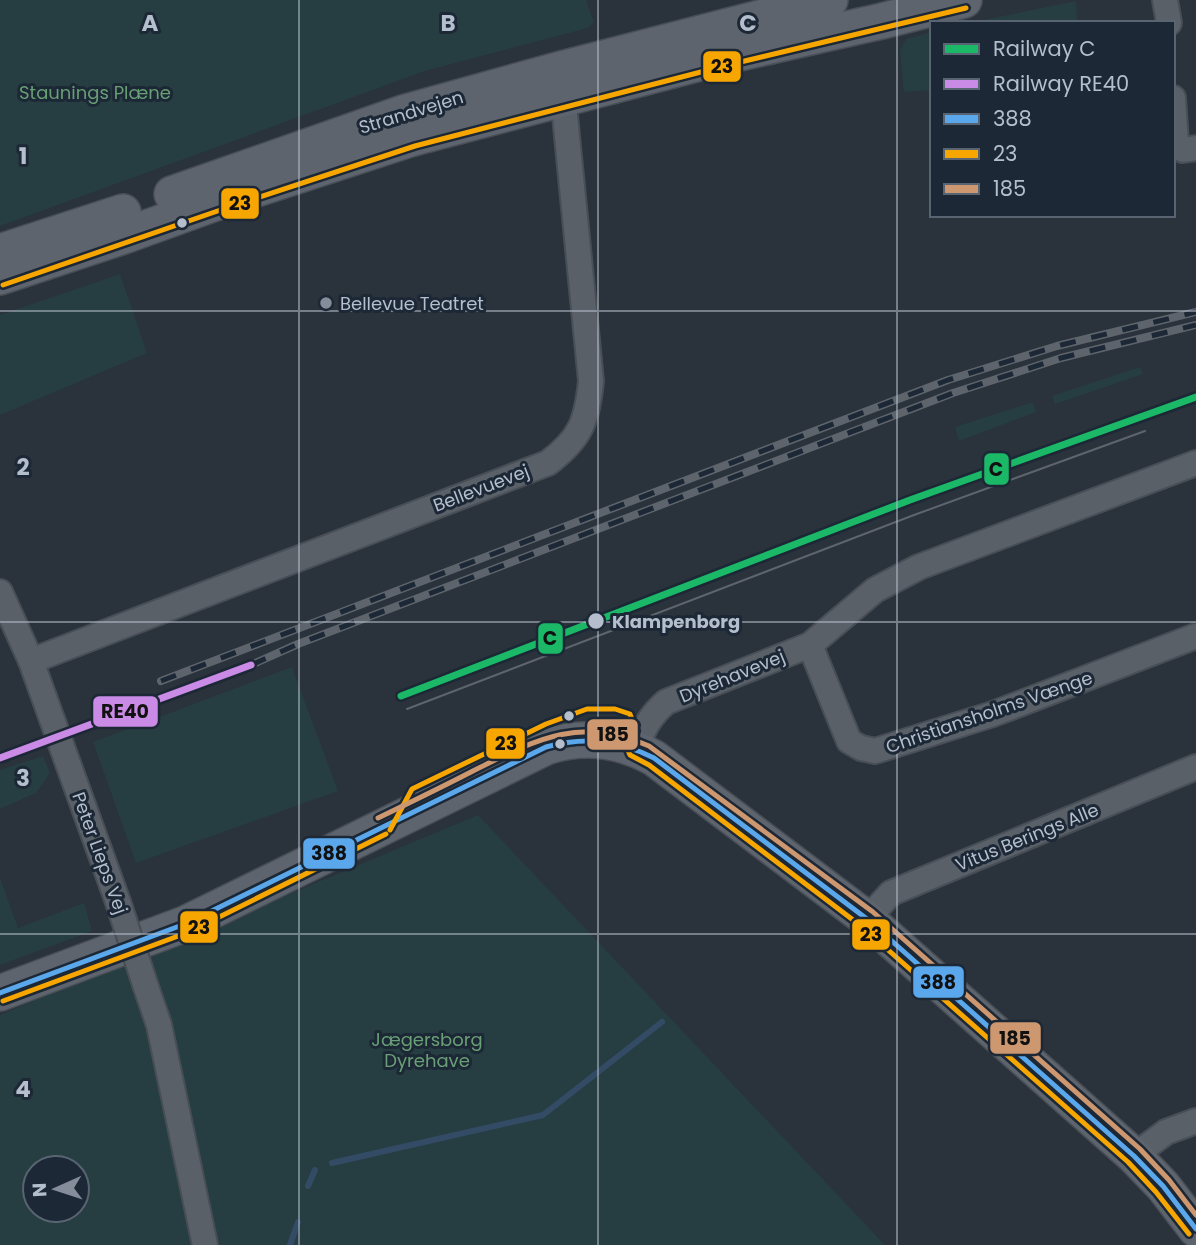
<svg xmlns="http://www.w3.org/2000/svg" width="1196" height="1245" font-family="Poppins,sans-serif">
	<style>
		.green { fill: #263e42; fill-rule: evenodd }
		.lines { fill: none; stroke-linecap: round; stroke-linejoin: round }
		.stream { stroke: #344b66; stroke-width: 6 }
		.street-casing { stroke: #484e55; stroke-width: 28 }
		.secondary-casing { stroke: #484e55; stroke-width: 38 }
		.street { stroke: #5a6068; stroke-width: 24 }
		.secondary { stroke: #5e646d; stroke-width: 35 }
		.tram { stroke: #5e646c; stroke-width: 2 }
		.rail-casing { stroke: #5e646c; stroke-width: 8 }
		.rail { stroke: #1c2836; stroke-width: 5; stroke-dasharray: 16; stroke-linecap: butt }
		.street-bridge-casing { stroke: #484e55; stroke-width: 28; stroke-linecap: butt }
		.street-bridge { stroke: #5a6068; stroke-width: 24 }
		.bus-1-casing { stroke: #1c2836; stroke-width: 10 }
		.bus-2-casing { stroke: #1c2836; stroke-width: 10 }
		.bus-3-casing { stroke: #1c2836; stroke-width: 10 }
		.bus-1 { stroke: #5aa8eb; stroke-width: 5 }
		.bus-2 { stroke: #f7a600; stroke-width: 5 }
		.bus-3 { stroke: #cd976f; stroke-width: 5 }
		.rail-1-casing { stroke: #1c2836; stroke-width: 12 }
		.rail-2-casing { stroke: #1c2836; stroke-width: 12 }
		.rail-1 { stroke: #1ab867; stroke-width: 7 }
		.rail-2 { stroke: #ca8be6; stroke-width: 7 }
		.grid { fill: none; stroke: #b4becc; stroke-width: 2; stroke-opacity: 0.55 }
		.bus-dot { fill: #b4becc; stroke: #1c2836; stroke-width: 2.5 }
		.poi-dot { fill: #848d99; stroke: #1c2836; stroke-width: 2.5 }
		.labels { text-anchor: middle; dominant-baseline: central; stroke-width: 6; stroke-linejoin: round; paint-order: stroke }
		.park-label { font-size: 18px; fill: #699f74; stroke: #1c2836 }
		.street-label { font-size: 18px; fill: #b4becc; stroke: #1c2836 }
		.poi-label { font-size: 18px; fill: #b4becc; stroke: #1c2836; text-anchor: start }
		.stop-label { font-size: 18px; font-weight: bold; fill: #b4becc; stroke: #1c2836; text-anchor: start }
		.grid-label { font-size: 23px; text-anchor: middle; font-weight: bold; fill: #b4becc; stroke: #1c2836; stroke-width: 6; stroke-linejoin: round; paint-order: stroke }
		.line-badge { stroke: #1c2836; stroke-width: 2.5 }
		.pale-badge-label { font-size: 19px; text-anchor: middle; font-weight: bold; fill: #111 }
	</style>
	<rect width="100%" height="100%" fill="#2a323b"/>
	<!-- green -->
	<g class="green">
		<polygon points="0,0 586,0 594,22 588,28 425,71 0,226"/>
		<polygon points="1076,1 1077,23 969,23"/>
		<polygon points="932,32 932,90 904,92 900,51 906,39"/>
		<polygon points="120,274 147,353 0,415 0,315"/>
		<polygon points="1140,367 1143,374 1055,404 1052,396"/>
		<polygon points="1033,402 1036,412 959,441 955,427"/>
		<polygon points="292,667 338,791 136,863 93,742"/>
		<polygon points="43,756 50,773 36,793 0,809 0,770"/>
		<path d="M478 815 885 1245H0V1015ZM35 1168H77V1210H35Z"/>
		<polygon points="0,878 18,928 84,903 92,931 0,965"/>
	</g>
	<g class="lines">
		<!-- stream -->
		<g class="stream">
			<polyline points="332,1163 543,1115 662,1022"/>
			<polyline points="308,1186 315,1170"/>
			<polyline points="290,1245 298,1222"/>
		</g>
		<defs>
			<g id="street">
				<polyline points="1165,0 1169,23"/>
				<polyline points="1173,98 1176,144 1183,150 1196,148"/>
				<polyline points="0,592 31,661 118,902"/>
				<polyline points="810,645 849,741 861,748 875,751 993,714 1196,636"/>
				<path d="M31 661 548 463C581 438 587 421 591 381L562 85"/>
				<path d="M636 749C643 729 650 716 666 702L810 645 875 590 919 567 1196 463"/>
				<polyline points="867,919 891,893 1196,767"/>
				<polyline points="146,987 159,1025 205,1245"/>
				<polyline points="1134,1156 1166,1132 1196,1121"/>
			</g>
			<g id="secondary">
				<polyline points="172,194 406,112 561,69 830,0"/>
				<polyline points="0,252 123,212"/>
				<polyline points="0,277 124,236 232,197 413,138 726,56 882,21 964,0"/>
				<path d="M0 993 185 924 546 747C584 734 619 739 654 758L867 919 1134 1156 1163 1186 1196 1229"/>
			</g>
		</defs>
		<!-- street casing -->
		<use href="#street" class="street-casing"/>
		<!-- secondary casing -->
		<use href="#secondary" class="secondary-casing"/>
		<!-- street -->
		<use href="#street" class="street"/>
		<!-- secondary -->
		<use href="#secondary" class="secondary"/>
		<!-- tram -->
		<polyline class="tram" points="407,709 914,515 1145,431"/>
		<defs>
			<g id="rail">
				<polyline points="251,665 298,644 953,393 1061,358 1196,325"/>
				<polyline points="161,681 948,380 1057,346 1196,312"/>
			</g>
		</defs>
		<!-- rail casing -->
		<use href="#rail" class="rail-casing"/>
		<!-- rail -->
		<use href="#rail" class="rail"/>
		<defs>
			<polyline id="street-bridge" points="118,902 146,987"/>
		</defs>
		<!-- street-bridge casing -->
		<use href="#street-bridge" class="street-bridge-casing"/>
		<!-- street-bridge -->
		<use href="#street-bridge" class="street-bridge"/>
		<defs>
			<path id="bus-1" d="M0 993 185 924 546 747C585 736 618 740 654 758L867 919 1134 1156 1163 1186 1196 1229"/>
			<g id="bus-2">
				<polyline points="3,285 235,205 415,146 728,65 966,8"/>
				<polyline points="636,725 627,748 630,755 649,765 861,926 1128,1162 1156,1192 1189,1234"/>
				<polyline points="390,830 412,789 546,724 587,709 615,709 630,714 636,731"/>
				<polyline points="3,1001 189,932 386,834"/>
			</g>
			<path id="bus-3" d="M378 818C409 803 440 788 471 772 533 741 580 714 649 746L873 912 1140 1149 1169 1180 1196 1215"/>
		</defs>
		<!-- bus-1 casing -->
		<use href="#bus-1" class="bus-1-casing"/>
		<!-- bus-2 casing -->
		<use href="#bus-2" class="bus-2-casing"/>
		<!-- bus-3 casing -->
		<use href="#bus-3" class="bus-3-casing"/>
		<!-- bus-1 -->
		<use href="#bus-1" class="bus-1"/>
		<!-- bus-2 -->
		<use href="#bus-2" class="bus-2"/>
		<!-- bus-3 -->
		<use href="#bus-3" class="bus-3"/>
		<defs>
			<polyline id="rail-1" points="401,696 910,500 1196,397"/>
			<polyline id="rail-2" points="0,758 251,665"/>
		</defs>
		<!-- rail-1 casing -->
		<use href="#rail-1" class="rail-1-casing"/>
		<!-- rail-2 casing -->
		<use href="#rail-2" class="rail-2-casing"/>
		<!-- rail-1 -->
		<use href="#rail-1" class="rail-1"/>
		<!-- rail-2 -->
		<use href="#rail-2" class="rail-2"/>
	</g>
	<!-- grid -->
	<path class="grid" d="M299 0V1245M598 0V1245M897 0V1245M0 311H1196M0 622H1196M0 934H1196"/>
	<!-- markers -->
	<g class="bus-dot">
		<circle cx="182" cy="223" r="6"/>
		<circle cx="596" cy="621" r="9"/>
		<circle cx="569" cy="716" r="6"/>
		<circle cx="560" cy="744" r="6"/>
	</g>
	<circle class="poi-dot" cx="326" cy="303" r="7"/>
	<g class="labels">
		<!-- park labels -->
		<g class="park-label">
			<text x="95" y="92">Staunings Plæne</text>
			<text x="427" y="1039">Jægersborg<tspan x="427" dy="21">Dyrehave</tspan></text>
		</g>
		<!-- street labels -->
		<g class="street-label">
			<text transform="translate(411 112) rotate(-17)">Strandvejen</text>
			<text transform="translate(481 488) rotate(-21)">Bellevuevej</text>
			<text transform="translate(732 676) rotate(-22)">Dyrehavevej</text>
			<text transform="translate(989 712) rotate(-19)">Christiansholms Vænge</text>
			<text transform="translate(1027 837) rotate(-22)">Vitus Berings Alle</text>
			<text transform="translate(100 853) rotate(70)">Peter Lieps Vej</text>
		</g>
		<!-- poi labels -->
		<g class="poi-label">
			<text x="340" y="303">Bellevue Teatret</text>
		</g>
		<!-- stop labels -->
		<g class="stop-label">
			<text x="612" y="621">Klampenborg</text>
		</g>
	</g>
	<g class="grid-label">
		<text x="150" y="31">A</text>
		<text x="448" y="31">B</text>
		<text x="748" y="31">C</text>
		<text x="23" y="164">1</text>
		<text x="23" y="475">2</text>
		<text x="23" y="786">3</text>
		<text x="23" y="1097">4</text>
	</g>
	<g class="line-badge">
		<rect x="702" y="50" width="40" height="33" rx="7" fill="#f7a600"/>
		<rect x="220" y="187" width="40" height="33" rx="7" fill="#f7a600"/>
		<rect x="983" y="452" width="27" height="34" rx="7" fill="#1ab867"/>
		<rect x="537" y="622" width="27" height="33" rx="7" fill="#1ab867"/>
		<rect x="92" y="695" width="67" height="33" rx="7" fill="#ca8be6"/>
		<rect x="586" y="718" width="53" height="33" rx="7" fill="#cd976f"/>
		<rect x="485" y="727" width="41" height="33" rx="7" fill="#f7a600"/>
		<rect x="302" y="837" width="54" height="33" rx="7" fill="#5aa8eb"/>
		<rect x="179" y="910" width="40" height="34" rx="7" fill="#f7a600"/>
		<rect x="851" y="918" width="40" height="33" rx="7" fill="#f7a600"/>
		<rect x="912" y="965" width="53" height="34" rx="7" fill="#5aa8eb"/>
		<rect x="989" y="1021" width="53" height="34" rx="7" fill="#cd976f"/>
	</g>
	<g class="pale-badge-label">
		<text x="722" y="73">23</text>
		<text x="240" y="210">23</text>
		<text x="996" y="476">C</text>
		<text x="550" y="645">C</text>
		<text x="125" y="718">RE40</text>
		<text x="613" y="741">185</text>
		<text x="506" y="750">23</text>
		<text x="329" y="860">388</text>
		<text x="199" y="934">23</text>
		<text x="871" y="941">23</text>
		<text x="938" y="989">388</text>
		<text x="1015" y="1045">185</text>
	</g>
	<!-- legend -->
	<rect x="930" y="21" width="245" height="196" fill="#1c2836" stroke="#596472" stroke-width="2"/>
	<rect x="944" y="44" width="35" height="10" fill="#1ab867" stroke="#596472" stroke-width="2"/>
	<text x="993" y="56" font-size="21" fill="#b4becc">Railway C</text>
	<rect x="944" y="79" width="35" height="10" fill="#ca8be6" stroke="#596472" stroke-width="2"/>
	<text x="993" y="91" font-size="21" fill="#b4becc">Railway RE40</text>
	<rect x="944" y="114" width="35" height="10" fill="#5aa8eb" stroke="#596472" stroke-width="2"/>
	<text x="993" y="126" font-size="21" fill="#b4becc">388</text>
	<rect x="944" y="149" width="35" height="10" fill="#f7a600" stroke="#596472" stroke-width="2"/>
	<text x="993" y="161" font-size="21" fill="#b4becc">23</text>
	<rect x="944" y="184" width="35" height="10" fill="#cd976f" stroke="#596472" stroke-width="2"/>
	<text x="993" y="196" font-size="21" fill="#b4becc">185</text>
	<!-- north arrow -->
	<g transform="translate(56 1189) rotate(267)"><circle r="33" fill="#1c2836" stroke="#596472" stroke-width="2"/>
	<path d="M0-5L12 26L0 18L-12 26Z" fill="#848d99"/>
	<text y="-10" font-size="19" font-weight="bold" text-anchor="middle" fill="#b4becc">N</text>
	</g>
</svg>
